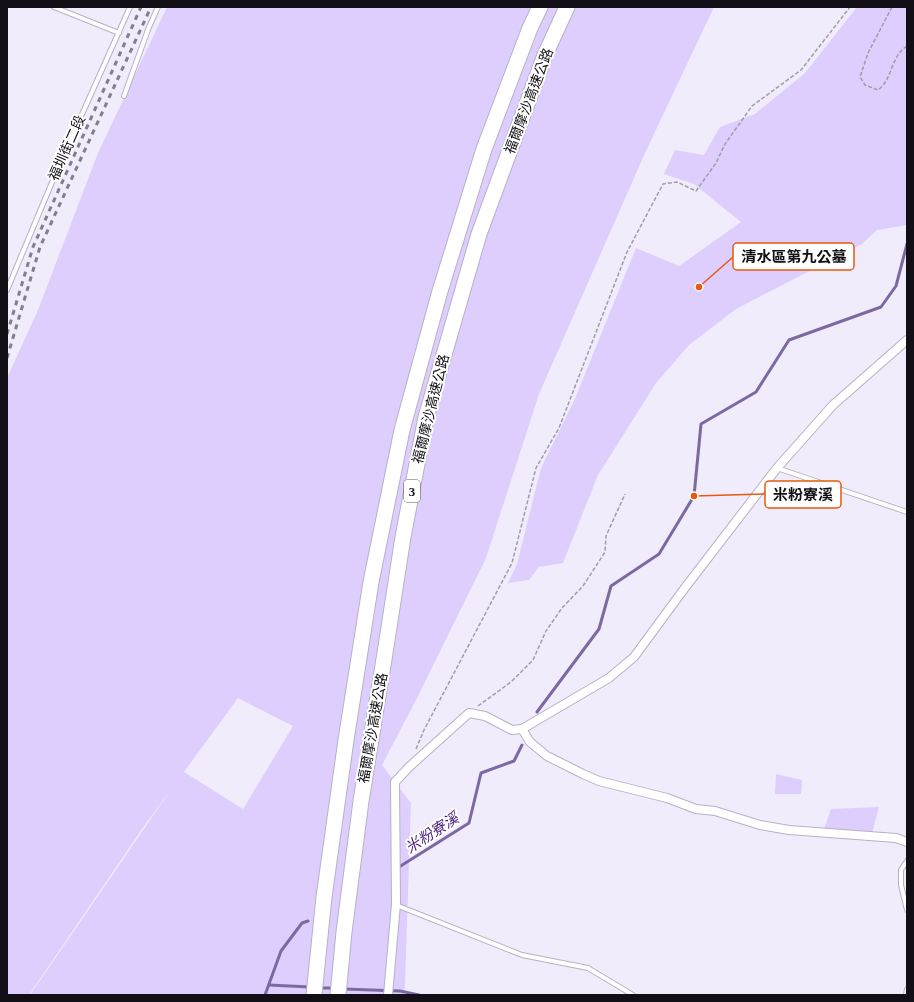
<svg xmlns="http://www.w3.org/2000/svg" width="914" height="1002" font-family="'Times New Roman','Noto Sans TC',serif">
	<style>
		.green { fill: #ddcefe; fill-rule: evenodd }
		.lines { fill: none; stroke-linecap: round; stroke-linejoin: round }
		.stream { stroke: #7d69a2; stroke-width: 3 }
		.service-casing { stroke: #b7b1c4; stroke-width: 6 }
		.minor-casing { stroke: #b7b1c4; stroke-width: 10 }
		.motorway-casing { stroke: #b7b1c4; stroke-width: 17 }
		.path { stroke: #a09ca8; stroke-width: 1.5; stroke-dasharray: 4 2; stroke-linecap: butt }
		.service { stroke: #fff; stroke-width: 4 }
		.minor { stroke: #fff; stroke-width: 8 }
		.motorway { stroke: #fff; stroke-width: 15 }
		.rail { stroke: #827f8a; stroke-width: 3; stroke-dasharray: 5 5; stroke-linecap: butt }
		.labels { text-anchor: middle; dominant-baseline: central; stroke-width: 4; stroke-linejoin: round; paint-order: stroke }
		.shield { fill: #fff; stroke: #58575b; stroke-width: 1 }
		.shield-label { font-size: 13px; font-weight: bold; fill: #110f15 }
		.street-label { font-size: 14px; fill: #110f15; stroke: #fff }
		.water-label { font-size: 15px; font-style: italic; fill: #471c79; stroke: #fff }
		.leader { fill: none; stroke: #e8590c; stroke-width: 1.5 }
		.callout-dot { fill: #e8590c; stroke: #fff; stroke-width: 1.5 }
		.callout { fill: #fff; stroke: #e8590c; stroke-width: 1.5 }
		.callout-label { font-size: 15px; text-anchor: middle; font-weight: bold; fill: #110f15 }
	</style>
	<rect width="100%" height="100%" fill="#f1ecfc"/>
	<!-- green -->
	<g class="green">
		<path d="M167 7H714L645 153 539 394 486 558 417 698 382 765 411 803 405 983 404 995H30L172 788 142 829 29 995H7V378L38 310 98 153ZM238 698 293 726 243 809 184 772Z"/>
		<polygon points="857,7 907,7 907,225 877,230 862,244 736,309 689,345 656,383 598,475 563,563 539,567 529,580 508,583 517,564 541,468 574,401 636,248 679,266 741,222 694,184 664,174 675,150 704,155 720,127 755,114 805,73"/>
		<polygon points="776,774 802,780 801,794 775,794"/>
		<polygon points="879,807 872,833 824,829 831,809"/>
	</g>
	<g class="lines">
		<!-- stream -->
		<g class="stream">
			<polyline points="537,712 599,629 611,586 659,554 694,496 701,424 756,392 789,340 881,307 896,286 907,244"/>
			<polyline points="399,867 469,823 481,773 514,761 522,745"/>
			<polyline points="269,985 310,987"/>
			<polyline points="320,988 334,988"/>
			<polyline points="344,989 400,991 419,995"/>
			<polyline points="265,995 281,951 302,923 308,921"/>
		</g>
		<defs>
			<g id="service">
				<polyline points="54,7 119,33"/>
				<polyline points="124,96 149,27 158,7"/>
				<polyline points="7,290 58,168 130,7"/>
				<polyline points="777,468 907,512"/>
				<polyline points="907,861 901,870 901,885 907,910"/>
				<polyline points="396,905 522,955 588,968 633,995"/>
				<polyline points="906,995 907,989"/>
			</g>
			<g id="minor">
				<polyline points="522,729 530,742 547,756 583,774 599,781 667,798 696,809 715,811 760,825 789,830 896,838 907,842"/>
				<polyline points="388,995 396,904 395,782 409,767 469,713 485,716 512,730 522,729 609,678 634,657 684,589 777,468 833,405 907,340"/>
			</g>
			<g id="motorway">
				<polyline points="314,995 324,897 346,740 371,582 402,430 440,291 484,149 530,28 540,7"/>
				<polyline points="338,995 344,932 361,801 385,653 403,537 426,417 479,234 545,55 567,7"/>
			</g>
		</defs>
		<!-- service casing -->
		<use href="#service" class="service-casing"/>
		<!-- minor casing -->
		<use href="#minor" class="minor-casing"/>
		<!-- motorway casing -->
		<use href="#motorway" class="motorway-casing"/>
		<!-- path -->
		<g class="path">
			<path d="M892 7 868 53 860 77 865 85 878 90C893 79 890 57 907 46"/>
			<polyline points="478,706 511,682 533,660 546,631 562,608 583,586 605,552 606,536 625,494"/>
			<polyline points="416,749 424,730 512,563 536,468 559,428 627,252 663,184 677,182 696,191 716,163 725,144 752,106 801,70 850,7"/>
		</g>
		<!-- service -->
		<use href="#service" class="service"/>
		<!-- minor -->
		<use href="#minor" class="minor"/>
		<!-- motorway -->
		<use href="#motorway" class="motorway"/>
		<!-- rail -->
		<g class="rail">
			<polyline points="7,334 33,247 141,7"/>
			<polyline points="7,358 40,247 151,7"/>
		</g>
	</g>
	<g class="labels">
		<!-- shield labels -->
		<rect class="shield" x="404" y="480" width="16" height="22" rx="3"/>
		<g class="shield-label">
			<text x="412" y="491">3</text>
		</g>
		<!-- street labels -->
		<g class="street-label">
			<text transform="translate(529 101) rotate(-69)">福爾摩沙高速公路</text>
			<text transform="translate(67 148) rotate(-66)">福圳街二段</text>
			<text transform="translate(431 409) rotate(-76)">福爾摩沙高速公路</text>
			<text transform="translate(373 728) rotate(-80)">福爾摩沙高速公路</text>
		</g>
		<!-- water labels -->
		<g class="water-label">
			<text transform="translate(432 833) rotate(-33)">米粉寮溪</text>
		</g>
	</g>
	<!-- callouts -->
	<path class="leader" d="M699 287L733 257M694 496L765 494"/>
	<g class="callout-dot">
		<circle cx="699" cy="287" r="4"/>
		<circle cx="694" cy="496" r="4"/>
	</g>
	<g class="callout">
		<rect x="733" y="243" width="121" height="27" rx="4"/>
		<rect x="765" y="481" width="76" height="27" rx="4"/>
	</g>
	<g class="callout-label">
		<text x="794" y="262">清水區第九公墓</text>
		<text x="803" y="500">米粉寮溪</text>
	</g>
	<!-- border -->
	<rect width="914" height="1002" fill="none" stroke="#110f15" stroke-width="16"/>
</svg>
